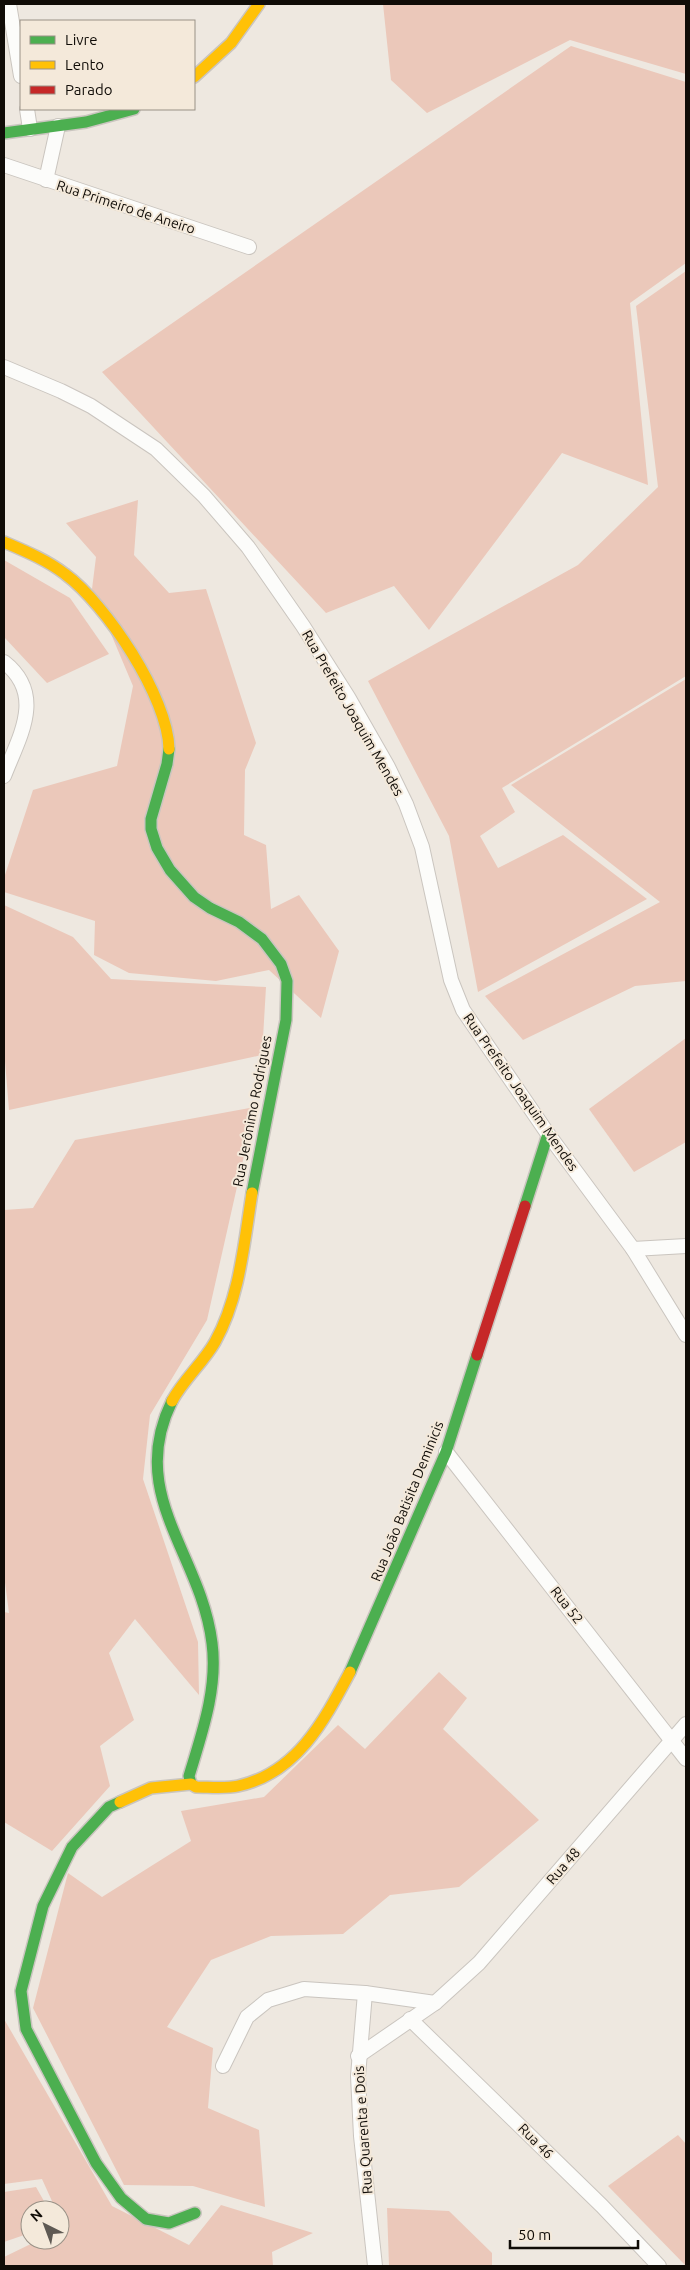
<svg xmlns="http://www.w3.org/2000/svg" width="690" height="2270" font-family="Ubuntu,sans-serif">
	<style>
		.green { fill: #ebc8ba }
		.lines { fill: none; stroke-linecap: round; stroke-linejoin: round }
		.street-casing { stroke: #cac5bf; stroke-width: 16 }
		.fast-casing { stroke: #cac5bf; stroke-width: 14 }
		.slow-casing { stroke: #cac5bf; stroke-width: 14 }
		.jam-casing { stroke: #cac5bf; stroke-width: 14 }
		.street { stroke: #fcfcfa; stroke-width: 14 }
		.fast { stroke: #4caf50; stroke-width: 11 }
		.slow { stroke: #ffc107; stroke-width: 11 }
		.jam { stroke: #c62828; stroke-width: 11 }
		.labels { text-anchor: middle; dominant-baseline: central; stroke-width: 4; stroke-linejoin: round; paint-order: stroke }
		.street-label { font-size: 14px; fill: #100c07; stroke: #f4e9da }
	</style>
	<rect width="100%" height="100%" fill="#eee8e0"/>
	<!-- green -->
	<g class="green">
		<polygon points="383,4 686,4 686,74 570,40 427,113 391,80"/>
		<polygon points="571,46 686,82 686,263 630,303 648,485 562,453 429,630 394,586 326,613 102,372"/>
		<polygon points="686,271 686,676 502,788 515,812 480,836 498,868 563,835 647,899 478,992 449,836 368,681 578,565 658,487 636,306"/>
		<polygon points="138,500 134,555 169,593 206,589 256,743 245,770 244,835 266,845 271,909 299,895 339,951 321,1018 269,970 216,981 129,973 94,955 95,921 4,892 4,878 33,790 117,766 133,686 92,589 96,557 66,523"/>
		<polygon points="4,560 70,598 109,654 47,683 4,637"/>
		<polygon points="686,679 686,981 635,986 523,1040 485,996 660,902 511,785"/>
		<polygon points="4,905 73,937 111,979 266,987 262,1055 9,1110 4,1049"/>
		<polygon points="686,1038 686,1142 634,1172 589,1109"/>
		<polygon points="255,1107 207,1320 150,1415 143,1479 198,1642 199,1695 135,1619 109,1653 134,1720 100,1746 110,1786 52,1851 4,1822 4,1612 9,1613 4,1575 4,1210 33,1208 75,1140"/>
		<polygon points="439,1672 467,1698 443,1729 539,1820 459,1887 390,1895 343,1934 271,1936 211,1960 167,2027 213,2048 208,2108 259,2130 265,2207 193,2186 124,2185 33,2008 68,1873 102,1897 191,1841 181,1811 264,1797 338,1725 365,1749"/>
		<polygon points="4,2019 112,2206 189,2245 221,2205 313,2233 272,2252 273,2266 4,2266 4,2257 39,2240 60,2240 60,2230 64,2228 60,2219 60,2210 56,2210 42,2179 4,2184"/>
		<polygon points="678,2135 686,2144 686,2266 608,2186"/>
		<polygon points="36,2187 49,2210 30,2210 30,2233 4,2242 4,2192"/>
		<polygon points="387,2208 449,2211 492,2253 492,2266 389,2266"/>
	</g>
	<g class="lines">
		<defs>
			<g id="street">
				<polyline points="9,4 21,76"/>
				<polyline points="27,109 30,129"/>
				<polyline points="4,165 249,247"/>
				<polyline points="46,180 58,126"/>
				<polyline points="4,367 61,391 91,406 156,449 204,496 248,547 303,626 348,697 388,767 406,804 422,847 451,980 463,1010 548,1134 633,1249 686,1335"/>
				<path d="M4 662C46 695 19 737 4 776"/>
				<polyline points="633,1249 686,1246"/>
				<polyline points="446,1452 686,1759"/>
				<polyline points="365,1993 358,2076 361,2136 375,2266"/>
				<polyline points="410,2019 602,2206 659,2266"/>
				<polyline points="358,2056 435,2003 479,1963 686,1724"/>
				<polyline points="223,2066 247,2017 268,2000 304,1989 365,1993 435,2003"/>
			</g>
			<g id="fast">
				<polyline points="4,133 86,122 134,109"/>
				<polyline points="169,749 167,764 151,819 151,829 157,848 170,870 194,897 210,908 239,922 262,939 281,964 287,981 286,1020 252,1193"/>
				<polyline points="525,1206 548,1134"/>
				<path d="M172 1401C126 1495 201 1553 212 1643 218 1688 202 1733 189 1776L191 1784"/>
				<polyline points="350,1672 446,1452 477,1355"/>
				<polyline points="120,1802 109,1807 72,1847 43,1906 21,1991 26,2029 96,2163 121,2198 146,2219 169,2223 195,2213"/>
			</g>
			<g id="slow">
				<polyline points="194,77 231,43 259,4"/>
				<path d="M4 542C25 551 47 560 65 574 106 604 168 697 169 749"/>
				<path d="M172 1401C184 1379 203 1363 215 1342 240 1297 244 1243 252 1193"/>
				<path d="M120 1802 151 1788 191 1784 196 1787C209 1787 225 1789 238 1786 297 1773 324 1721 350 1672"/>
			</g>
			<polyline id="jam" points="477,1355 525,1206"/>
		</defs>
		<!-- street casing -->
		<use href="#street" class="street-casing"/>
		<!-- fast casing -->
		<use href="#fast" class="fast-casing"/>
		<!-- slow casing -->
		<use href="#slow" class="slow-casing"/>
		<!-- jam casing -->
		<use href="#jam" class="jam-casing"/>
		<!-- street -->
		<use href="#street" class="street"/>
		<!-- fast -->
		<use href="#fast" class="fast"/>
		<!-- slow -->
		<use href="#slow" class="slow"/>
		<!-- jam -->
		<use href="#jam" class="jam"/>
	</g>
	<g class="labels">
		<!-- street labels -->
		<g class="street-label">
			<text transform="translate(126 207) rotate(18)">Rua Primeiro de Aneiro</text>
			<text transform="translate(353 713) rotate(60)">Rua Prefeito Joaquim Mendes</text>
			<text transform="translate(521 1092) rotate(55)">Rua Prefeito Joaquim Mendes</text>
			<text transform="translate(252 1111) rotate(-79)">Rua Jerônimo Rodrigues</text>
			<text transform="translate(407 1501) rotate(-68)">Rua João Batisita Deminicis</text>
			<text transform="translate(567 1605) rotate(52)">Rua 52</text>
			<text transform="translate(563 1866) rotate(-49)">Rua 48</text>
			<text transform="translate(363 2130) rotate(-94)">Rua Quarenta e Dois</text>
			<text transform="translate(536 2141) rotate(45)">Rua 46</text>
		</g>
	</g>
	<!-- border -->
	<rect width="690" height="2270" fill="none" stroke="#100c07" stroke-width="10"/>
	<!-- legend -->
	<rect x="20" y="20" width="175" height="90" fill="#f4e9da" stroke="#999186"/>
	<rect x="30" y="36" width="25" height="8" fill="#4caf50" stroke="#999186"/>
	<text x="65" y="45" font-size="15" fill="#100c07">Livre</text>
	<rect x="30" y="61" width="25" height="8" fill="#ffc107" stroke="#999186"/>
	<text x="65" y="70" font-size="15" fill="#100c07">Lento</text>
	<rect x="30" y="86" width="25" height="8" fill="#c62828" stroke="#999186"/>
	<text x="65" y="95" font-size="15" fill="#100c07">Parado</text>
	<!-- north arrow -->
	<g transform="translate(45 2225) rotate(318)"><circle r="24" fill="#f4e9da" stroke="#999186"/>
	<path d="M0-4L9 19L0 12L-9 19Z" fill="#5e5953"/>
	<text y="-8" font-size="14" font-weight="bold" text-anchor="middle" fill="#100c07">N</text>
	</g>
	<!-- scale -->
	<path d="M510 2240v8h128v-8" fill="none" stroke="#100c07" stroke-width="2.5"/>
	<text x="518" y="2240" font-size="15" fill="#100c07" stroke="#f4e9da" stroke-width="4" paint-order="stroke">50 m</text>
</svg>
